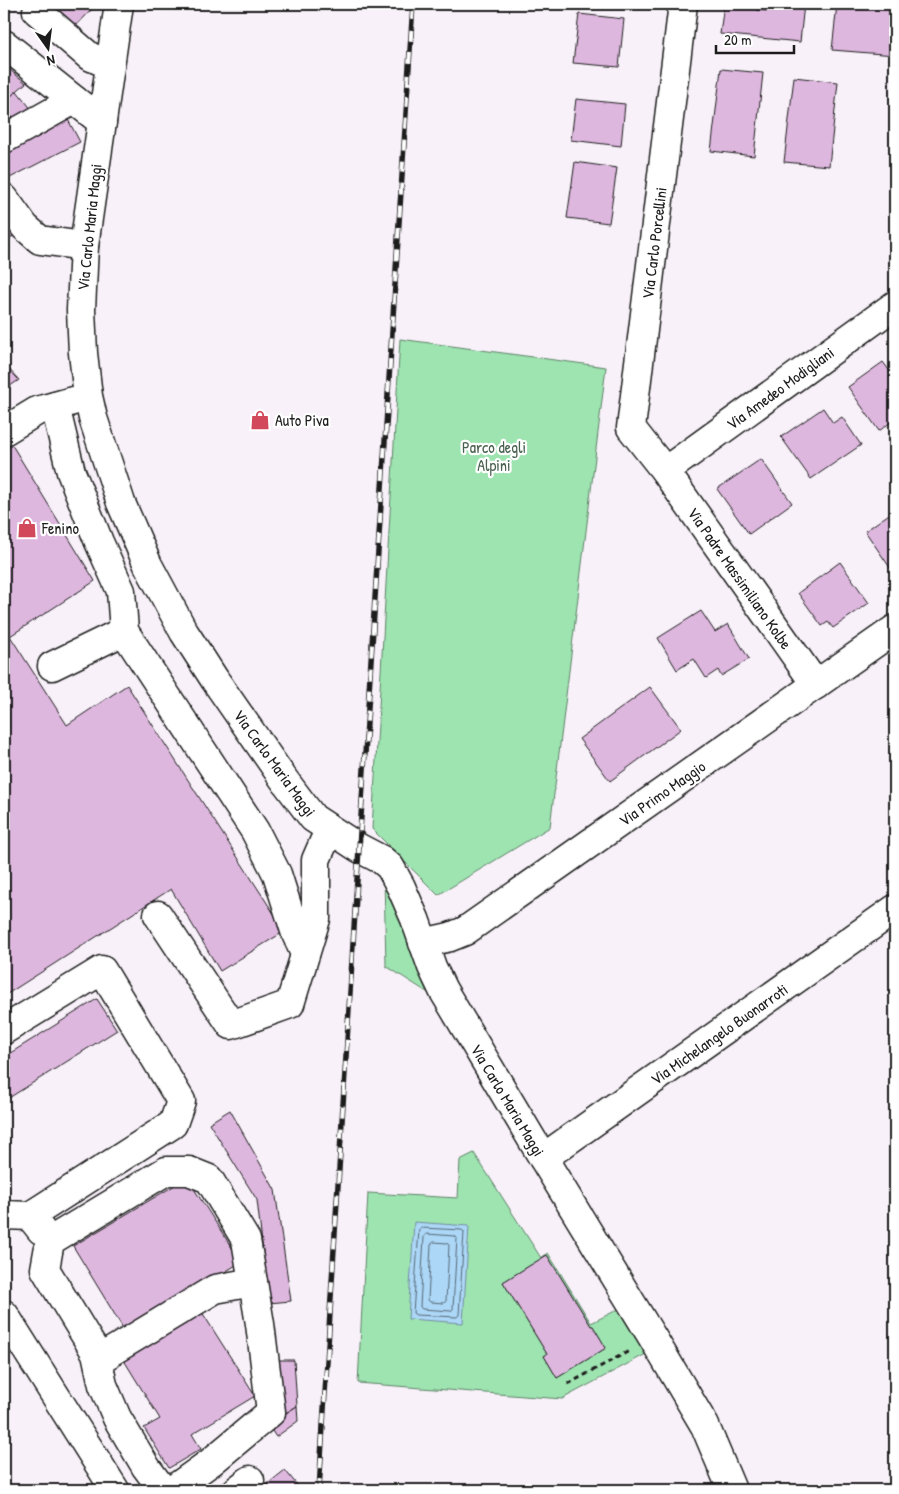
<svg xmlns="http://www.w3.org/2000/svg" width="899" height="1494" font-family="'Patrick Hand',sans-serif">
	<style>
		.green { fill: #9ee4b1; stroke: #5d8066; fill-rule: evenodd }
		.water { fill: #acd7f7; stroke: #728c9f }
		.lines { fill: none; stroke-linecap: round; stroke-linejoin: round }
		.shore { stroke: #566774; stroke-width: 1 }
		.building { fill: #deb7df; stroke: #1c1c1c }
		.minor-casing { stroke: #1c1c1c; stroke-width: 31 }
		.path { stroke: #1c1c1c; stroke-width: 3; stroke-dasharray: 5 4; stroke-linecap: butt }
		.minor { stroke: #fff; stroke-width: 28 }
		.rail-casing { stroke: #1c1c1c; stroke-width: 5.5 }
		.rail { stroke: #fff; stroke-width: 4; stroke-dasharray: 11; stroke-linecap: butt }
		.labels { text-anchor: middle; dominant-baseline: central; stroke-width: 4.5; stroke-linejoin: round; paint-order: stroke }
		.street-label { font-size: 16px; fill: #1c1c1c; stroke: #fff }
		.poi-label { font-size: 16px; fill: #1c1c1c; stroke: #fff; text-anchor: start }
		.park-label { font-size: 16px; fill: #4a6250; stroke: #fff }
	</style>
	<rect width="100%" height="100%" fill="#f8f1f9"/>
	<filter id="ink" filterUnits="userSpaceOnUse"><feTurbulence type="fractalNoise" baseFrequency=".02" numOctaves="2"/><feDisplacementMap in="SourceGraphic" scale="10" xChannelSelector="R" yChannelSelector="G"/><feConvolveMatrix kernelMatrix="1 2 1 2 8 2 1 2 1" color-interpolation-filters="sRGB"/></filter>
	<g filter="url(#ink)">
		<!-- green -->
		<g class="green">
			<polygon points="400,339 606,367 550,827 438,895 372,829"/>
			<polygon points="384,878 408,928 430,994 386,966"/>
			<path d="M474 1153 541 1258 548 1253 591 1323 619 1309 646 1354 562 1399 358 1383 368 1193 458 1198 460 1160ZM547 1255 591 1326H593L606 1348 557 1378 544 1356 547 1354 503 1282Z"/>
		</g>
		<!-- water -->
		<polygon class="water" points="414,1222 469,1226 463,1323 408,1319"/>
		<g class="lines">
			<!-- shore -->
			<g class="shore">
				<polygon points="421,1228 462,1230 464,1232 459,1315 457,1317 416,1315 413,1313 419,1230"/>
				<polygon points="427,1234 455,1236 457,1238 453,1309 451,1311 422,1309 420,1307 424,1237"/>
				<polygon points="434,1242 447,1243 449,1245 446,1301 444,1303 430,1302 428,1300 431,1245"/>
			</g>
		</g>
		<!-- building -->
		<g class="building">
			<polygon points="42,4 97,4 71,31"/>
			<polygon points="724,4 758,4 757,10 767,11 768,4 804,4 800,42 720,34"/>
			<polygon points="837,4 895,4 895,55 832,50"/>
			<polygon points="579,14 624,19 619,67 573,63"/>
			<polygon points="4,65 26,83 4,102"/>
			<polygon points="721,69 763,73 754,156 711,151"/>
			<polygon points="794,77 838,82 829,166 784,162"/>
			<polygon points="17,91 32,110 4,128 4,102"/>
			<polygon points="576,99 625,104 621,146 571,140"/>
			<polygon points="66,116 80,142 4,181 4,148"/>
			<polygon points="575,162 617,168 609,223 567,218"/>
			<polygon points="4,217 14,236 4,240"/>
			<polygon points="883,362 895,378 895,419 879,431 848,387"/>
			<polygon points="4,364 19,380 4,390"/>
			<polygon points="823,408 833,423 842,417 861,445 811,479 781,437"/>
			<polygon points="12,445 95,581 10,636 67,725 127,685 285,931 220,971 171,889 4,996 4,450"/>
			<polygon points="761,459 792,503 749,534 717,489"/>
			<polygon points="895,510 895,575 865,531"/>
			<polygon points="840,562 869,603 833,628 828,622 822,626 798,593"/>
			<polygon points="701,611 715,632 728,624 749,659 721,676 718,670 706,678 694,659 677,670 658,638"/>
			<polygon points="650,687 681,729 610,781 579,739"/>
			<polygon points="97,999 117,1030 4,1101 4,1057"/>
			<polygon points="230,1110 275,1190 291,1301 269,1303 257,1200 209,1123"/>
			<polygon points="187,1178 241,1262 126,1333 73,1246"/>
			<polygon points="547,1255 591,1326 593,1326 606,1348 557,1378 544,1356 547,1354 503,1282"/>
			<polygon points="200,1309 255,1396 192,1434 201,1449 169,1468 144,1428 160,1419 122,1357"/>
			<polygon points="276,1360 294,1360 297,1406 279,1417"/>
			<polygon points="297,1406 298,1421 276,1437 268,1425"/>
			<polygon points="285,1470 301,1490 260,1490"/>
		</g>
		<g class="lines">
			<defs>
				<g id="minor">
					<polyline points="119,4 84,246 81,310 83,353 88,396 93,418 121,503 148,565 184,632 215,680 285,781 313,818 359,848 382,860 390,867 401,887 415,919 432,967 443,990 543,1158 654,1340 705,1426 732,1490"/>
					<polyline points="683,4 631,428 665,471 816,685"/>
					<polyline points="37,11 89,56 110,65"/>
					<polyline points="4,44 102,122"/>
					<polyline points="4,139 74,100"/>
					<polyline points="4,198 25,227 40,240 84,246"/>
					<polyline points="55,406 71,472 99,542 121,591 124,631 255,831 277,874 296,934 305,954"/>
					<polyline points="4,431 37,411 73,401"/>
					<polyline points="665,471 895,305"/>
					<polyline points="52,666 124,631"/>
					<polyline points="158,915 231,1025 290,1004 316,919 316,860 329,830"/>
					<polyline points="423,943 450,937 465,931 895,629"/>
					<polyline points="4,1030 102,970 181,1101 173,1124 30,1216"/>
					<polyline points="543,1158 895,909"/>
					<polyline points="4,1215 30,1216 41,1230"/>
					<polyline points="4,1314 115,1490"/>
					<polyline points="99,1365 109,1353 215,1289 253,1282"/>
					<polyline points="163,1490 146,1467 117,1418 103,1385 96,1353 45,1269 50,1241 166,1171 189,1171 209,1179 246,1240 260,1324 271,1412 211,1462 172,1490"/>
					<polyline points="237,1490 250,1480"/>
				</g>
			</defs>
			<!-- minor casing -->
			<use href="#minor" class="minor-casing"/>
			<!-- path -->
			<polyline class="path" points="568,1384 631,1350"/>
			<!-- minor -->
			<use href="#minor" class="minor"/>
			<defs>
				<polyline id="rail" points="319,1490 359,848 413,4"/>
			</defs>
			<!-- rail casing -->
			<use href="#rail" class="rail-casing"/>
			<!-- rail -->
			<use href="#rail" class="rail"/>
		</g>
	</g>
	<!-- icons -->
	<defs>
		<symbol id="shop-bare" viewBox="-9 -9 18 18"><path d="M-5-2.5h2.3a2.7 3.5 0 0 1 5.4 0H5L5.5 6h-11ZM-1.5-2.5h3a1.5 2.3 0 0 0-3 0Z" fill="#d1495b" stroke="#fff" stroke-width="2.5" paint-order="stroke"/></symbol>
	</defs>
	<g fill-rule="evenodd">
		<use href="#shop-bare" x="246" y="406" width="28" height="28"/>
		<use href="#shop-bare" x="13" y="514" width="28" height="28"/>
	</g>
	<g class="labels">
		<!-- street labels -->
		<g class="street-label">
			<text transform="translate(89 227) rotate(-84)">Via Carlo Maria Maggi</text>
			<text transform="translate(654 243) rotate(-83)">Via Carlo Porcellini</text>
			<text transform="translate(780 388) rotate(-36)">Via Amedeo Modigliani</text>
			<text transform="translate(740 578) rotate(55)">Via Padre Massimiliano Kolbe</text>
			<text transform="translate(275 763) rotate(54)">Via Carlo Maria Maggi</text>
			<text transform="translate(662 793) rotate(-35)">Via Primo Maggio</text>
			<text transform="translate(719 1034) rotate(-35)">Via Michelangelo Buonarroti</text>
			<text transform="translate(508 1100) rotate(59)">Via Carlo Maria Maggi</text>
		</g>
		<!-- poi labels -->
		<g class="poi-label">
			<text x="275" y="420">Auto Piva</text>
			<text x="42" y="528">Fenino</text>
		</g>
		<!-- park labels -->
		<g class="park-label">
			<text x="494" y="447">Parco degli<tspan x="494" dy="18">Alpini</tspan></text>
		</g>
	</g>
	<!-- margin -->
	<rect width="899" height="1494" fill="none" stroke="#fff" stroke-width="20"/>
	<rect x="10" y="10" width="879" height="1474" fill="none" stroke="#1c1c1c" stroke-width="2" filter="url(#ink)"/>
	<!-- north arrow -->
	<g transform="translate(48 48) rotate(166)" stroke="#ffffff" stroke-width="4" paint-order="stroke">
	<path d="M0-4L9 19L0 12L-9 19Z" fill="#1c1c1c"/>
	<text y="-8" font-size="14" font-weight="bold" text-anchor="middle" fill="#1c1c1c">N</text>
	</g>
	<!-- scale -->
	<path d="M716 45v8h78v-8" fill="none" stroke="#1c1c1c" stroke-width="2.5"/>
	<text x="724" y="45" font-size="15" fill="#1c1c1c" stroke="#ffffff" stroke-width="4" paint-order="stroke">20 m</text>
</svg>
